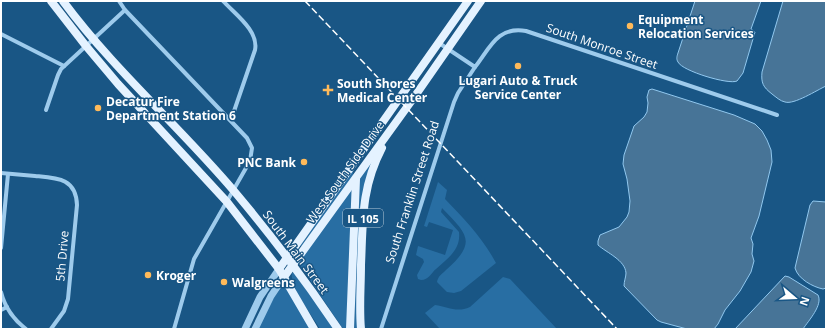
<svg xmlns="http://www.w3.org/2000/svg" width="827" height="330" font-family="'Open Sans',sans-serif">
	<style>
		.green { fill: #286ea3 }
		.water { fill: #477497; stroke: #91c8ef }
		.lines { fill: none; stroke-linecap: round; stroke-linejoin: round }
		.minor { stroke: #9ecbec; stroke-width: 4 }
		.tertiary { stroke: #9ecbec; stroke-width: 7 }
		.primary { stroke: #e4f2ff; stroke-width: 8 }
		.rail { stroke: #fff; stroke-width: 1.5; stroke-dasharray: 7 3; stroke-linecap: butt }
		.poi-dot { fill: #ffba5a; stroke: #195685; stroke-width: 1.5 }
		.labels { text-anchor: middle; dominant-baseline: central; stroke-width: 3; stroke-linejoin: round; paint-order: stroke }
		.shield { fill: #195685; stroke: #baccda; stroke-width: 1 }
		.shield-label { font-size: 11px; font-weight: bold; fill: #fff }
		.poi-label { font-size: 12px; font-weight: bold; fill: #fff; stroke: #195685; text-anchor: start }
		.street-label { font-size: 12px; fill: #fff; stroke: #195685 }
	</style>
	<rect width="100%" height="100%" fill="#195685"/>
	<!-- green -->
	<g class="green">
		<polygon points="377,152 368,175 359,329 354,329 358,179"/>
		<polygon points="353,170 353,177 303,246 300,246"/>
		<path d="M438 182 447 190 445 199C465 220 482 237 496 263L461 291 454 293 447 292 437 282C438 276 442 274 446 270 478 242 467 234 442 208L441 212 459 232C461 250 448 258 436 269 431 273 429 280 421 280L418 279 417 275 424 262 423 259 416 255 418 246 445 255 453 230 429 222 427 227 424 226Z"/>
		<polygon points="353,186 347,329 343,329 298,262"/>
		<path d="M292 273H294L335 329H320C313 316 289 287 292 273Z"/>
		<path d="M503 277 510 279 557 329H440L425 313 435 305C448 307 457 313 470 307Z"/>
		<polygon points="284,284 313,329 258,329 270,303"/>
	</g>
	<!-- water -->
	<g class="water">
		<path d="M695 1H761L751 29 755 32 743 73 737 81C729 85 682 71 678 62 676 59 677 56 678 53Z"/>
		<path d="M783 1H826V86C817 90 794 105 785 102 780 101 776 97 772 94 763 87 761 83 762 72Z"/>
		<path d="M652 89 734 115 755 124 762 131 767 140 771 150 772 162 759 216 751 238 753 244 752 254 754 261 751 272 740 291 725 310 718 324 714 329H687L661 322 657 320 624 286C624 281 626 277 626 273 625 260 607 253 598 245V241L600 235 619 227 627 217 629 212 630 201 627 179 623 164 624 155 634 126 644 117 647 112 648 103 647 97 649 90Z"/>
		<path d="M813 201 826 202V288L823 289C813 287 798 279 795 268L810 205Z"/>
		<path d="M785 276 789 277 818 295C823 305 809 320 803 329H735Z"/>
	</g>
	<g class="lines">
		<!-- minor -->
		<g class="minor">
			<polyline points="119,1 125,10 247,138 252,148 250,161 194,259 174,329"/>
			<path d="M223 1C235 14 259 31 255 50L231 120"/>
			<polyline points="1,34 64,66"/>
			<path d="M439 43 475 67C490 48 497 26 526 31L777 115"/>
			<polyline points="46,110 58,75 61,69 125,10"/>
			<path d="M1 173C12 174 24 175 35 176 57 178 76 178 77 205L68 299 64 311 51 329"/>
			<polyline points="1,248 8,174"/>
			<path d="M1 292C5 308 13 319 26 329"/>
			<polyline points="1,310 7,307"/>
			<polyline points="381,329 454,102 458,93 475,67"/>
		</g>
		<!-- tertiary -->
		<g class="tertiary">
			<polyline points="245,329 260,297 279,269"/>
			<polyline points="255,329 271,296 284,277"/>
		</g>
		<!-- primary -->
		<g class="primary">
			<polyline points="51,1 86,46 118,84 227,202 279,269 314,329"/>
			<path d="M63 1C114 70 179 126 234 191 271 235 306 281 338 329"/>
			<polyline points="279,269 468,1"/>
			<polyline points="284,277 415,96 481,1"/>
			<polyline points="350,329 356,179"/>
			<path d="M361 329C359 308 361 286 361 265 363 221 361 188 382 148"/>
		</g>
		<!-- rail -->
		<polyline class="rail" points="305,1 617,329"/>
	</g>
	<!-- markers -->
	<g class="poi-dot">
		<circle cx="630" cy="26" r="4"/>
		<circle cx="518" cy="66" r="4"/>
		<path d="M326 84h4v4h4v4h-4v4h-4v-4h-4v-4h4z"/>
		<circle cx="98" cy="108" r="4"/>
		<circle cx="304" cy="162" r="4"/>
		<circle cx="148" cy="275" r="4"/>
		<circle cx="224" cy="282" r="4"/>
	</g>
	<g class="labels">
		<!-- shield labels -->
		<rect class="shield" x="343" y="209" width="40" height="18" rx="3"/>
		<g class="shield-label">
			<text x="363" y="218">IL 105</text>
		</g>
		<!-- poi labels -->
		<g class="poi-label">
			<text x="638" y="19">Equipment<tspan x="638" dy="14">Relocation Services</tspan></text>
			<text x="518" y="80" text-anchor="middle">Lugari Auto &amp; Truck<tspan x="518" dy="14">Service Center</tspan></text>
			<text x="337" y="83">South Shores<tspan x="337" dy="14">Medical Center</tspan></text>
			<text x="106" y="101">Decatur Fire<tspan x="106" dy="14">Department Station 6</tspan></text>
			<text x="296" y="162" text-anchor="end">PNC Bank</text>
			<text x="156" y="275">Kroger</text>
			<text x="232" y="282">Walgreens</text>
		</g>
		<!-- street labels -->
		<g class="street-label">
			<text transform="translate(602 46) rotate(19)">South Monroe Street</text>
			<text transform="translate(345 172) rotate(-54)">West South Side Drive</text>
			<text transform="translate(412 192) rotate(-72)">South Franklin Street Road</text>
			<text transform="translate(296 252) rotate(53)">South Main Street</text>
			<text transform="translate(62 256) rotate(-85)">5th Drive</text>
		</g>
	</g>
	<!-- border -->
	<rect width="827" height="330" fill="none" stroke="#ffffff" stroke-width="4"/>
	<!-- north arrow -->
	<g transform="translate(795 298) rotate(109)" stroke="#195685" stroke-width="3" paint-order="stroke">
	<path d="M0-3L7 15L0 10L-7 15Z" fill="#ffffff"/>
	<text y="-6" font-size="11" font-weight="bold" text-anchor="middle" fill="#ffffff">N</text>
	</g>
</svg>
